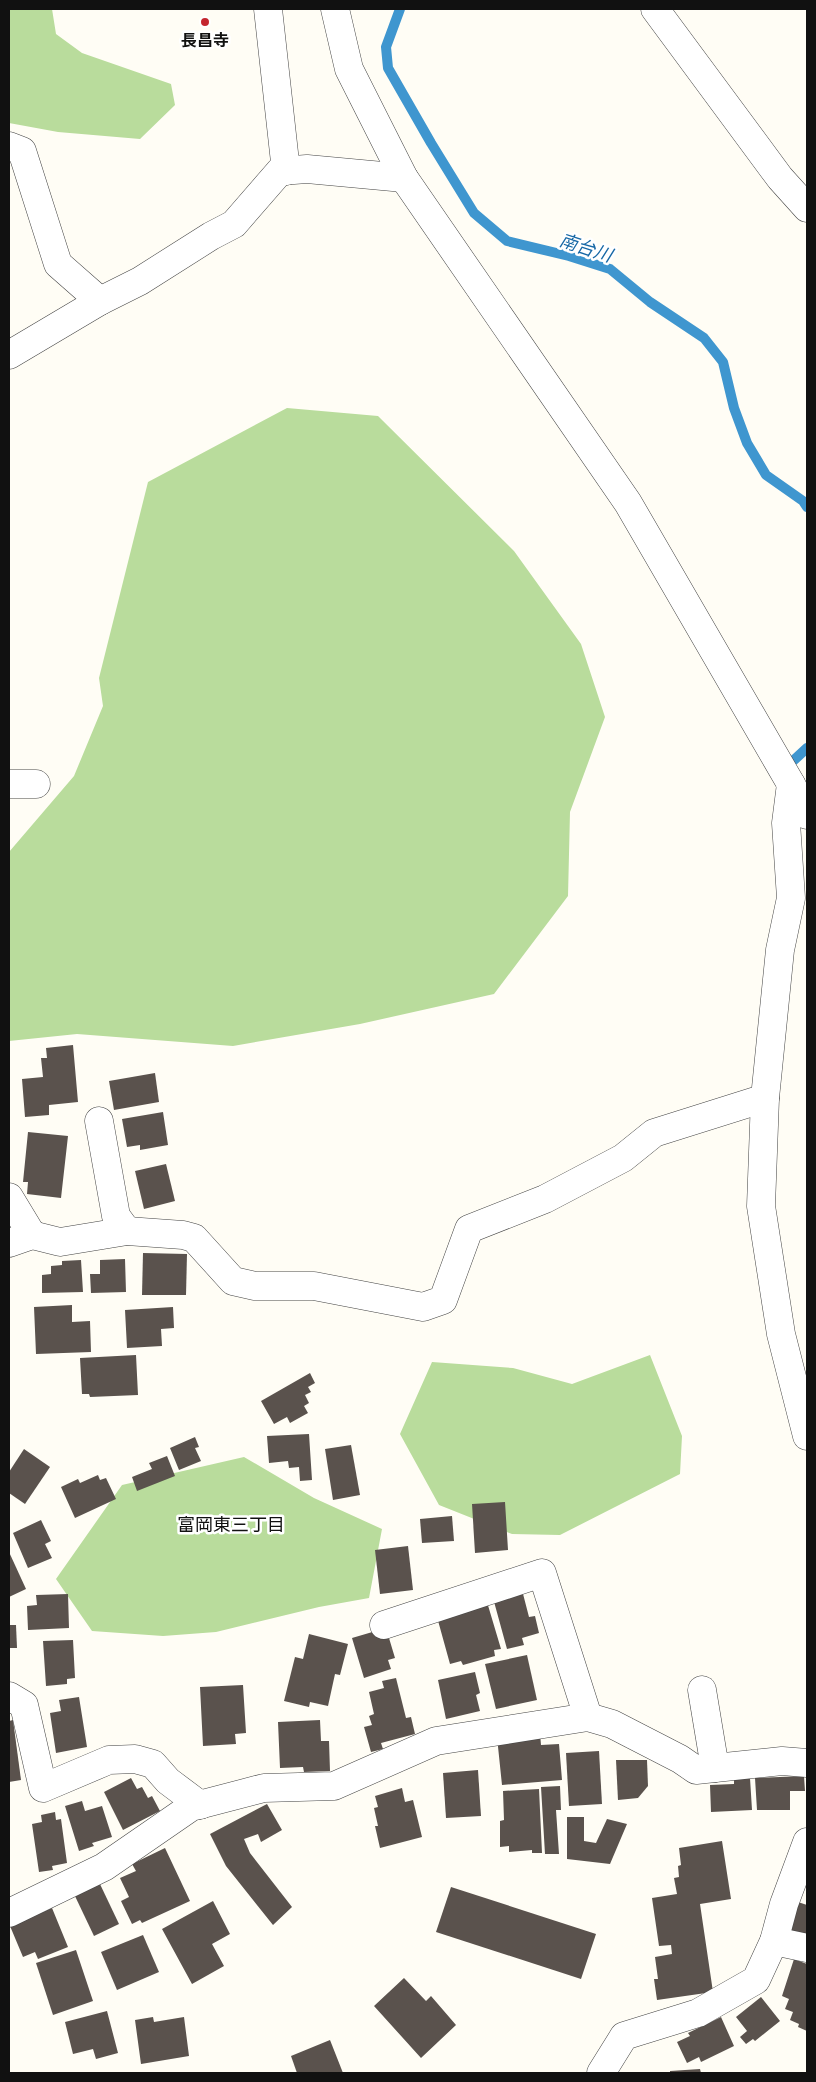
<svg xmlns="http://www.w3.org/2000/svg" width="816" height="2082" font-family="'Noto Serif','Noto Sans JP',serif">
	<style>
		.forest { fill: #b9dc9c }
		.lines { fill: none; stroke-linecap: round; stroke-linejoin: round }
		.stream { stroke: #3f96cf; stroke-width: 10 }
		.building { fill: #5a524d }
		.minor-casing { stroke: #444; stroke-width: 29 }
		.minor { stroke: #fff; stroke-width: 28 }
		.poi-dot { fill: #c4262e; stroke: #fff; stroke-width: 2 }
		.labels { text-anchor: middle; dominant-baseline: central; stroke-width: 5; stroke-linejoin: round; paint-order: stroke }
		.poi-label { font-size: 16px; font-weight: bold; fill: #111; stroke: #fff }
		.water-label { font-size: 18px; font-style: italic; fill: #1768a6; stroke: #fff }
		.neighbourhood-label { font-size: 18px; fill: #111; stroke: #fff }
	</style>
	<rect width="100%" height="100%" fill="#fffdf5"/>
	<!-- forest -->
	<g class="forest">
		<polygon points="9,9 52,9 56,34 82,53 171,84 175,105 140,139 58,132 9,123"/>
		<polygon points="287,408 378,416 514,551 581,644 605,717 570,812 568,896 494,994 360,1024 233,1046 77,1034 9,1041 9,852 74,776 103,706 99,678 148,482"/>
		<polygon points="650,1355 682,1436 680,1474 560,1535 512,1534 439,1505 400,1434 432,1362 513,1368 572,1384"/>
		<polygon points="244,1457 314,1498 382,1529 369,1598 319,1607 216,1632 163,1636 92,1631 56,1579 122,1485"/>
	</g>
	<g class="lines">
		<!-- stream -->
		<g class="stream">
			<polyline points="400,9 386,47 388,68 431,143 474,213 507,241 569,256 610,269 650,302 704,338 723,362 734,408 747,443 766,475 803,501 807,507"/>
			<polyline points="794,760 807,748"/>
		</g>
	</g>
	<!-- building -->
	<g class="building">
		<polygon points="73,1045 78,1102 49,1105 49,1115 25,1117 22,1079 43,1077 41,1058 47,1058 46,1048"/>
		<polygon points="155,1073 159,1102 114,1110 109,1081"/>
		<polygon points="163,1112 168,1145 140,1150 140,1145 127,1147 122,1119"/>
		<polygon points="28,1132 68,1136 61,1198 27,1194 28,1182 23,1182"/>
		<polygon points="166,1164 175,1201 144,1209 135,1171"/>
		<polygon points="143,1253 187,1254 186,1295 142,1295"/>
		<polygon points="125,1259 126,1292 91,1293 90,1274 100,1274 100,1260"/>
		<polygon points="81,1260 83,1292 42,1293 42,1275 51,1274 51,1266 62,1265 62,1261"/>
		<polygon points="72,1305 72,1322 90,1321 91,1352 36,1354 34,1307"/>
		<polygon points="173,1307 174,1328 161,1329 162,1346 127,1348 125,1310"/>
		<polygon points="136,1355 138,1395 90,1397 89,1394 82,1394 80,1358"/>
		<polygon points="310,1373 315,1383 308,1387 311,1392 305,1395 309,1403 304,1406 308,1413 290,1423 287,1417 274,1424 261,1401"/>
		<polygon points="309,1434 312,1480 300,1481 299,1467 289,1468 288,1461 269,1463 267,1436"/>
		<polygon points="195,1437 199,1447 195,1448 201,1461 179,1470 170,1448"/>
		<polygon points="351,1445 360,1495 333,1500 325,1449"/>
		<polygon points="24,1449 50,1467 25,1504 9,1493 9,1472"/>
		<polygon points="167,1456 175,1476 137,1491 132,1477 152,1469 149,1463"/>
		<polygon points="98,1475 100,1480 106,1478 116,1499 75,1518 61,1487 78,1479 80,1483"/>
		<polygon points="505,1502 508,1550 475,1553 472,1504"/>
		<polygon points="452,1516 454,1541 422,1543 420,1519"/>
		<polygon points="41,1520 51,1541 45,1544 52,1558 28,1568 13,1533"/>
		<polygon points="408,1546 413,1590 380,1594 375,1550"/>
		<polygon points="9,1552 26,1589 9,1597"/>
		<polygon points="522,1590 529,1617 535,1616 539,1633 522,1638 524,1645 507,1649 493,1598"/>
		<polygon points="68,1594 69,1628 28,1630 27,1606 37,1605 36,1595"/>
		<polygon points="487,1602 501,1649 494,1650 495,1656 463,1665 461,1661 450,1664 437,1617"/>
		<polygon points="9,1625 16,1625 17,1648 9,1648"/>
		<polygon points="386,1628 395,1658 388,1660 391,1669 364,1678 352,1638"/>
		<polygon points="309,1634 348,1644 340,1675 335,1674 328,1706 310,1702 309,1707 284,1701 295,1657 303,1659"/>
		<polygon points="73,1640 75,1678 67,1679 67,1684 46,1686 43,1641"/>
		<polygon points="527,1655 537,1700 496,1709 485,1664"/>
		<polygon points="475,1672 480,1693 476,1695 480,1711 446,1719 438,1680"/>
		<polygon points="396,1678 406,1718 411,1717 415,1734 381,1743 383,1749 371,1752 364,1727 372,1725 369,1716 374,1714 369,1692 384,1688 382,1681"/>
		<polygon points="243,1685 246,1733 235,1734 236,1744 203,1746 200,1687"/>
		<polygon points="79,1697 87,1747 56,1753 50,1713 61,1711 59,1700"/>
		<polygon points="13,1720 21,1780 9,1782 9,1721"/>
		<polygon points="320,1720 321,1741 329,1741 330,1771 304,1772 303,1767 280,1768 278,1722"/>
		<polygon points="540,1733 541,1745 559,1744 562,1780 502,1785 497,1737"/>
		<polygon points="599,1751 602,1804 569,1806 566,1753"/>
		<polygon points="616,1760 647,1760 648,1786 638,1798 618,1800"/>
		<polygon points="478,1770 481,1816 446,1818 443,1773"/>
		<polygon points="804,1776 805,1791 790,1791 790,1810 757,1810 755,1778"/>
		<polygon points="131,1778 137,1789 142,1787 148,1798 152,1796 160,1811 123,1830 104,1792"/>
		<polygon points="750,1778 752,1810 711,1812 710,1785 734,1784 734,1779"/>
		<polygon points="560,1786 561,1810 556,1810 559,1854 545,1854 541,1787"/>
		<polygon points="402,1788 405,1802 413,1800 422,1837 380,1848 375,1826 378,1826 374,1808 378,1807 375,1796"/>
		<polygon points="539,1789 542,1853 532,1853 532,1850 509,1852 509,1846 500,1847 500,1821 504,1820 503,1791"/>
		<polygon points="82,1801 85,1811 102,1806 112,1837 92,1843 94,1846 79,1851 65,1806"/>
		<polygon points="267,1804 282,1830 261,1842 258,1834 244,1839 250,1853 292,1907 273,1925 226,1866 210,1834"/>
		<polygon points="55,1812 56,1820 61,1819 67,1863 52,1866 53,1870 39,1872 32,1824 42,1822 41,1815"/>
		<polygon points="567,1817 584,1817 584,1841 596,1843 607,1819 627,1824 610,1864 567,1859"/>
		<polygon points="722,1841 731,1899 700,1904 713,1992 657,2000 654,1979 658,1979 655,1957 672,1954 671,1945 659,1946 652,1898 677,1894 674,1878 679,1877 678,1866 681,1865 679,1848"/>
		<polygon points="165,1848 190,1901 142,1923 140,1920 132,1924 121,1901 129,1897 120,1878 136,1871 132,1864"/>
		<polygon points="99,1882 119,1924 94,1936 74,1894"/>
		<polygon points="451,1887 596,1934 581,1979 436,1932"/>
		<polygon points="213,1901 230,1934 212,1944 224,1966 192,1984 162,1929"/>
		<polygon points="798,1902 807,1905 807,1940 787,1932"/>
		<polygon points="52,1908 68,1947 38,1959 35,1952 23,1957 10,1926"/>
		<polygon points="143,1935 159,1972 117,1990 101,1952"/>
		<polygon points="76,1950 93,2001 53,2015 36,1963"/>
		<polygon points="794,1959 807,1964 807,2031 798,2027 799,2024 790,2020 793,2012 785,2009 789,1999 782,1996"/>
		<polygon points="404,1978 426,2001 431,1996 456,2025 421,2058 374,2006"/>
		<polygon points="761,1997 780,2021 755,2041 753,2039 746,2044 740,2037 747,2031 736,2017"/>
		<polygon points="107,2011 118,2053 96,2059 93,2049 73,2054 65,2022"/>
		<polygon points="153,2017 154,2022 184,2017 189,2056 141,2064 135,2020"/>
		<polygon points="721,2017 734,2046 701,2062 699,2057 687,2063 677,2042 690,2036 688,2033"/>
		<polygon points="330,2040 343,2073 297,2073 291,2056"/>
		<polygon points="700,2069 701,2073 670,2073 670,2071"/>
	</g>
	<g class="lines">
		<defs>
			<g id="minor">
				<polyline points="268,9 286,171"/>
				<polyline points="335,9 349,69 404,178 628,503 791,784 807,815"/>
				<polyline points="655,9 780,178 807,208"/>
				<polyline points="9,146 22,151 58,264 100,301"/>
				<polyline points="9,355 100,301 140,281 211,236 234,224 280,171 307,169 404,178"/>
				<polyline points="9,784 36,784"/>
				<polyline points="791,784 786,823 791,898 780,950 765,1098 761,1206 781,1334 807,1436"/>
				<polyline points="99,1121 116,1216 127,1231"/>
				<polyline points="9,1197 32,1235"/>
				<polyline points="9,1243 32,1235 60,1242 127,1231 183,1235 194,1238 233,1281 255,1286 314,1286 423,1307 443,1300 469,1229 545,1199 623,1158 654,1133 765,1098"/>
				<polyline points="384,1625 542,1573 588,1717"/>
				<polyline points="702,1690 715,1768"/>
				<polyline points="9,1696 24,1705 43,1788 109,1760 135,1759 153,1764 168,1781 200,1805"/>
				<polyline points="9,1913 104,1867 191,1807 264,1788 334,1786 436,1741 588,1717 612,1724 680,1759 696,1770 782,1761 807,1763"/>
				<polyline points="774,1941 807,1948"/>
				<polyline points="601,2073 624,2036 698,2013 756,1980 774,1941 784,1904 807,1842"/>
			</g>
		</defs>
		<!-- minor casing -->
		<use href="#minor" class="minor-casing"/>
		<!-- minor -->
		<use href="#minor" class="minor"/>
	</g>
	<!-- markers -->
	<circle class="poi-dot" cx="205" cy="22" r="5"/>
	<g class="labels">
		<!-- poi labels -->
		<g class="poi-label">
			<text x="205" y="40">長昌寺</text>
		</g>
		<!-- water labels -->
		<g class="water-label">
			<text transform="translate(586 247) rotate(18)">南台川</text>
		</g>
		<!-- neighbourhood labels -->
		<g class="neighbourhood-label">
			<text x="231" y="1524">富岡東三丁目</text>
		</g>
	</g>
	<!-- border -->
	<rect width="816" height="2082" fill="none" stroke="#111111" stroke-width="20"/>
</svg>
